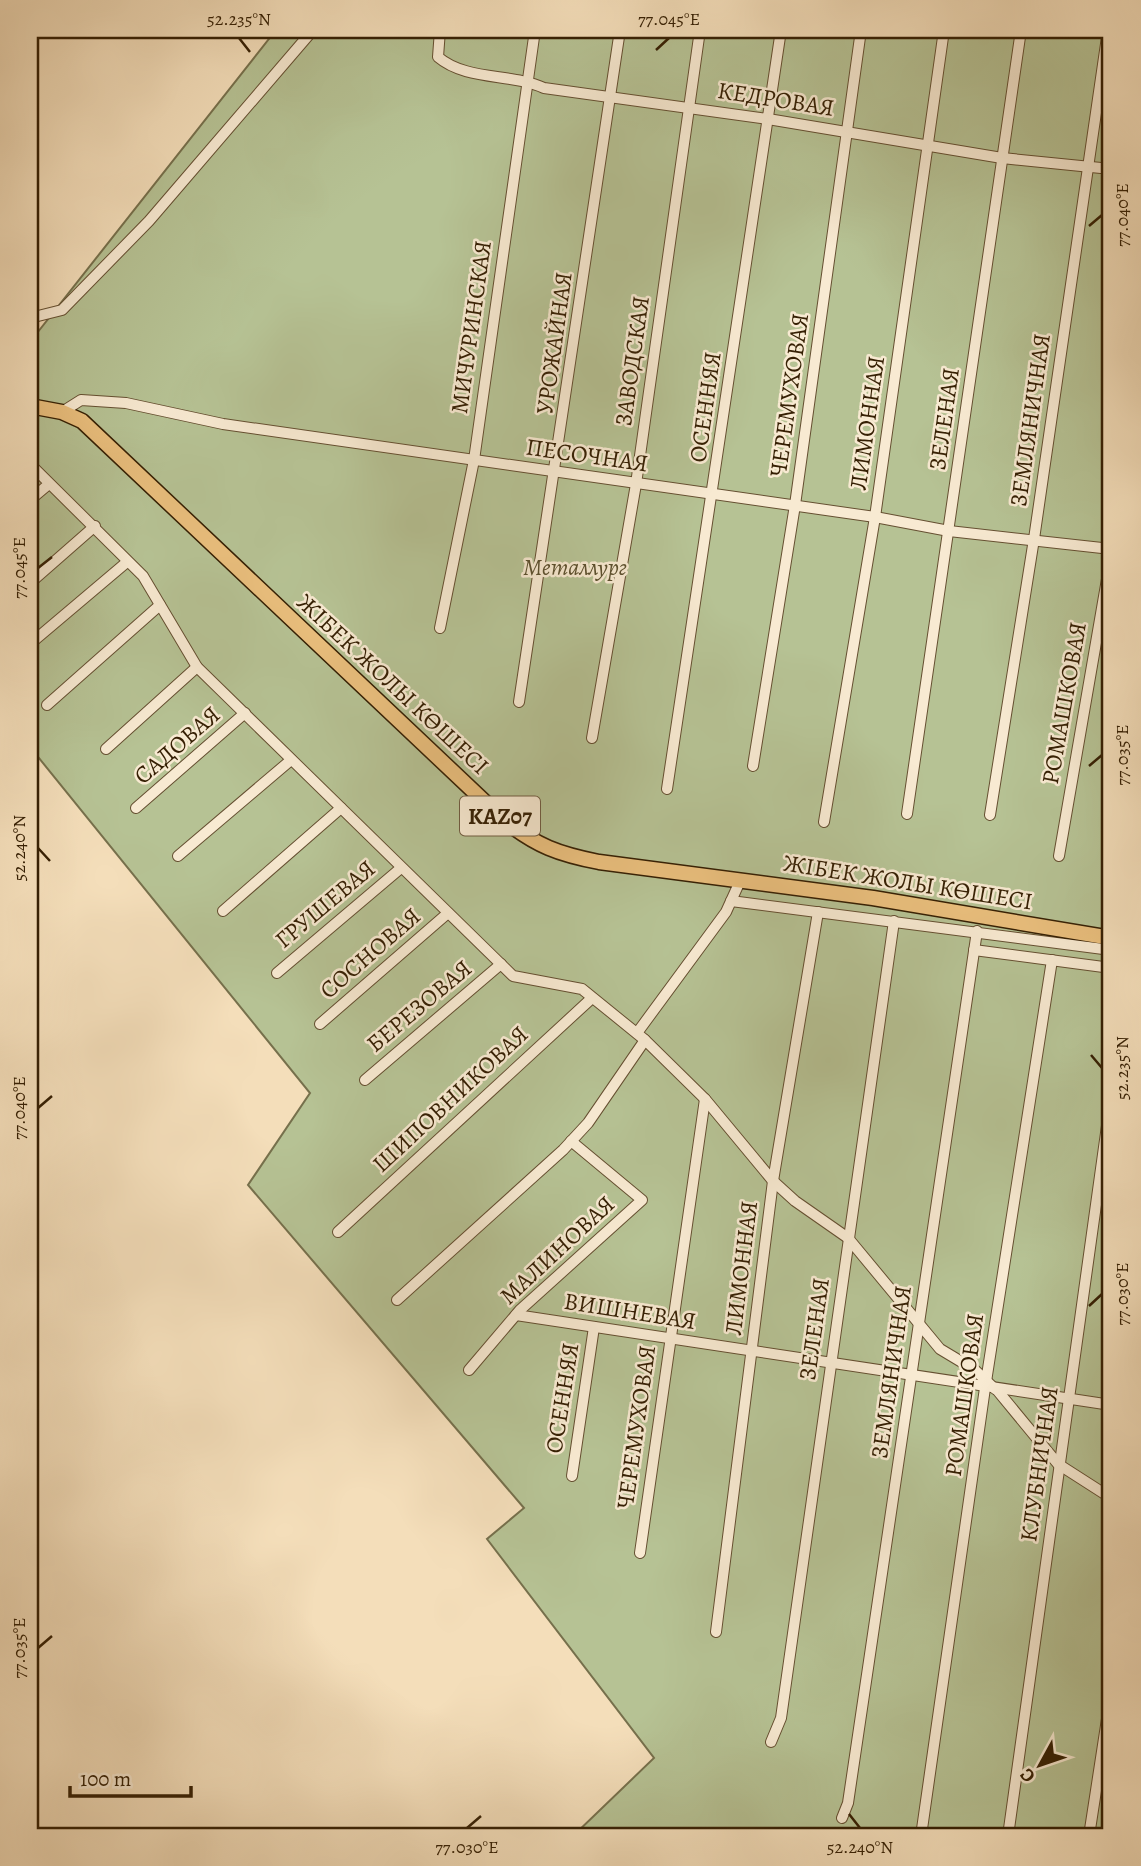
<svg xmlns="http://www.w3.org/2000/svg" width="1141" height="1866" font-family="Alegreya,serif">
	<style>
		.green { fill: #b6c294; stroke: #76704c; stroke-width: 2 }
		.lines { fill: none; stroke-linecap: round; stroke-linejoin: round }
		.minor-casing { stroke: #654f31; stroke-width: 12 }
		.highway-casing { stroke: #351f03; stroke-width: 17 }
		.minor { stroke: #f8ead2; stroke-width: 10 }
		.highway { stroke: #eabf7d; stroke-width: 14 }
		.ticks { fill: none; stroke: #351f03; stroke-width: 2.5 }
		.labels { text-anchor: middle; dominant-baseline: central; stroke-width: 5; stroke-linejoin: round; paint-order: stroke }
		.shield { fill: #f8ead2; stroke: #705c41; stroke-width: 2 }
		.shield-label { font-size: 23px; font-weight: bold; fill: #351f03 }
		.street-label { font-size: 24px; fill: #351f03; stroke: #f8ead2 }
		.park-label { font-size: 24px; font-style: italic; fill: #5c502e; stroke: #f8ead2 }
		.neatline { fill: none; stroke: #351f03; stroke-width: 2.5 }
		.ticks-label { font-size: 18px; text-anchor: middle; fill: #351f03 }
	</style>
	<rect width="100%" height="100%" fill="#f4deba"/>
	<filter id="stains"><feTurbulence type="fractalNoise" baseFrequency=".00286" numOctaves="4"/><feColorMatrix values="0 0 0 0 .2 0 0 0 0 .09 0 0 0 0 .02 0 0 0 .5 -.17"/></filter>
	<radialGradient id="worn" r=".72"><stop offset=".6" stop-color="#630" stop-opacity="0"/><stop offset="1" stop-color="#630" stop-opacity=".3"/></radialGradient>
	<!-- green -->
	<polygon class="green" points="276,30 1111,30 1111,1836 573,1836 654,1758 487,1539 524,1508 248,1185 310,1093 30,747 30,342"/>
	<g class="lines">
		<defs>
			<g id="minor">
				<path d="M440 30 438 57C466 81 512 73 544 88L768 119 1002 158 1111 169"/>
				<polyline points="30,318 62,310 149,221 313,30"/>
				<polyline points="62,412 81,400 126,403 223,424 875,517 949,531 1111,549"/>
				<polyline points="30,464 143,576 197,667 513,976 582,989 645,1040 705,1099 773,1181 795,1201 848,1238 940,1349 975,1370 995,1389"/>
				<polyline points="30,500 49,484"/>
				<polyline points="30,583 95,526"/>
				<polyline points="440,628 474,460 535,30"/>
				<polyline points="30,644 127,562"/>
				<polyline points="519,702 620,30"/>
				<polyline points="47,705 160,605"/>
				<polyline points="592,738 636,484 700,30"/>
				<polyline points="106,749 197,667"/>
				<polyline points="753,766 795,505 861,30"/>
				<polyline points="667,789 781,30"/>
				<polyline points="136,808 245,713"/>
				<polyline points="907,814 1021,30"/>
				<polyline points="990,815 1034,539 1108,30"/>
				<polyline points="824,822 875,517 944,30"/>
				<polyline points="178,856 291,760"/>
				<polyline points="1059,856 1111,556"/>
				<polyline points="731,901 1111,950"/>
				<polyline points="223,911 341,808"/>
				<polyline points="974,950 1111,968"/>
				<polyline points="277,973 401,868"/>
				<polyline points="320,1024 448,913"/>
				<polyline points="637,1033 726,912 741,879"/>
				<polyline points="365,1080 501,964"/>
				<polyline points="338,1232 592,998"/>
				<polyline points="397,1300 563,1150 588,1123 645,1040"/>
				<polyline points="516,1315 1111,1405"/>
				<polyline points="469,1370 520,1310 642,1200 571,1141"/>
				<polyline points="997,1390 1058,1464 1111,1498"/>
				<polyline points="572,1476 594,1327"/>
				<polyline points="640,1553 705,1099"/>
				<polyline points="716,1632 773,1181 818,912"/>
				<polyline points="771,1742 781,1718 894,921"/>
				<polyline points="842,1818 848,1803 977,931"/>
				<polyline points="921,1836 985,1388 1052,960"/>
				<polyline points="1008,1836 1111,1097"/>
				<polyline points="1089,1836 1111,1693"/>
			</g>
			<path id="highway" d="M30 406 62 412 82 421 505 821C537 846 558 854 599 862L873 898 1111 938"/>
		</defs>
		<!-- minor casing -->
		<use href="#minor" class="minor-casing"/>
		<!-- highway casing -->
		<use href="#highway" class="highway-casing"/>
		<!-- minor -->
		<use href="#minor" class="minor"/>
		<!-- highway -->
		<use href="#highway" class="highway"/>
	</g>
	<!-- ticks -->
	<path class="ticks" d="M239 38 250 52M656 50 669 38M1089 226 1102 215M38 568 52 557M1089 766 1102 755M38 848 50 861M1091 1055 1102 1068M38 1108 52 1096M1089 1306 1102 1294M38 1648 52 1636M849 1814 860 1828M467 1828 481 1816"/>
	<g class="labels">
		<!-- shield labels -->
		<rect class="shield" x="460" y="796.5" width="80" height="39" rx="5"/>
		<g class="shield-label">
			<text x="500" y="816">KAZ07</text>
		</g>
		<!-- street labels -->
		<g class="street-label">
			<text transform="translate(776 99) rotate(9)">КЕДРОВАЯ</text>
			<text transform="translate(471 327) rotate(-82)">МИЧУРИНСКАЯ</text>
			<text transform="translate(554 343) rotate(-82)">УРОЖАЙНАЯ</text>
			<text transform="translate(632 361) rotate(-82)">ЗАВОДСКАЯ</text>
			<text transform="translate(789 395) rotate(-82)">ЧЕРЕМУХОВАЯ</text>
			<text transform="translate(705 407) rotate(-82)">ОСЕННЯЯ</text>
			<text transform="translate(944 419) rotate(-82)">ЗЕЛЕНАЯ</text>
			<text transform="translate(1030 420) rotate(-82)">ЗЕМЛЯНИЧНАЯ</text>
			<text transform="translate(867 423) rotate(-82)">ЛИМОННАЯ</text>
			<text transform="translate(587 455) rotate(8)">ПЕСОЧНАЯ</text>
			<text transform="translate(393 684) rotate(43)">ЖІБЕК ЖОЛЫ КӨШЕСІ</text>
			<text transform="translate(1064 703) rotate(-80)">РОМАШКОВАЯ</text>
			<text transform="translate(177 745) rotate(-41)">САДОВАЯ</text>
			<text transform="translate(908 882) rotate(9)">ЖІБЕК ЖОЛЫ КӨШЕСІ</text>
			<text transform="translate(325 904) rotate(-40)">ГРУШЕВАЯ</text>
			<text transform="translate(370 953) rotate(-41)">СОСНОВАЯ</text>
			<text transform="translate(419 1006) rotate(-40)">БЕРЕЗОВАЯ</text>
			<text transform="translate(450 1099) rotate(-43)">ШИПОВНИКОВАЯ</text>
			<text transform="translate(557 1250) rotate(-43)">МАЛИНОВАЯ</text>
			<text transform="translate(741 1268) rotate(-83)">ЛИМОННАЯ</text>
			<text transform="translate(630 1311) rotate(9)">ВИШНЕВАЯ</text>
			<text transform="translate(814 1329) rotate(-82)">ЗЕЛЕНАЯ</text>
			<text transform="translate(891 1372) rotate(-82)">ЗЕМЛЯНИЧНАЯ</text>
			<text transform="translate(964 1395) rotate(-82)">РОМАШКОВАЯ</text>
			<text transform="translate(562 1398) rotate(-81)">ОСЕННЯЯ</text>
			<text transform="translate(636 1427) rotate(-82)">ЧЕРЕМУХОВАЯ</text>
			<text transform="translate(1039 1464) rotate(-82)">КЛУБНИЧНАЯ</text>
		</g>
		<!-- park labels -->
		<g class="park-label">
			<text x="575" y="567">Металлург</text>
		</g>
	</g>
	<!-- margin -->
	<rect width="1141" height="1866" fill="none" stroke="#f4deba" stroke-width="77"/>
	<!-- north arrow -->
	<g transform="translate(1040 1765) rotate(230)" stroke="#f8ead2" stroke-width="5" paint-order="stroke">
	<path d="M0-5L12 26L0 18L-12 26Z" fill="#351f03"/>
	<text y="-10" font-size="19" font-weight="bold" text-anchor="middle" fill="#351f03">С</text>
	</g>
	<!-- scale -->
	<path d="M70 1786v10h121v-10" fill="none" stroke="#351f03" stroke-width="3.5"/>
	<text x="80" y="1786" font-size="21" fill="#351f03" stroke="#f8ead2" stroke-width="5" paint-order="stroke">100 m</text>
	<rect x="38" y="38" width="1064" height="1790" class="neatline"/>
	<g class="ticks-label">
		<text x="239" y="25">52.235°N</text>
		<text x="669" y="25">77.045°E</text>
		<text transform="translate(1122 215) rotate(-90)" y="6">77.040°E</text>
		<text transform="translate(19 568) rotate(-90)" y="6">77.045°E</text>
		<text transform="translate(1122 755) rotate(-90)" y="6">77.035°E</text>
		<text transform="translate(19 848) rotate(-90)" y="6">52.240°N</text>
		<text transform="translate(1122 1068) rotate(-90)" y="6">52.235°N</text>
		<text transform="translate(19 1108) rotate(-90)" y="6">77.040°E</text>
		<text transform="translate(1122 1294) rotate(-90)" y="6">77.030°E</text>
		<text transform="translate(19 1648) rotate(-90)" y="6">77.035°E</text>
		<text x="467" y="1853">77.030°E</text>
		<text x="860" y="1853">52.240°N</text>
	</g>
	<rect width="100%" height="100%" filter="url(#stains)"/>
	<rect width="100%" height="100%" fill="url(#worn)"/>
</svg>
